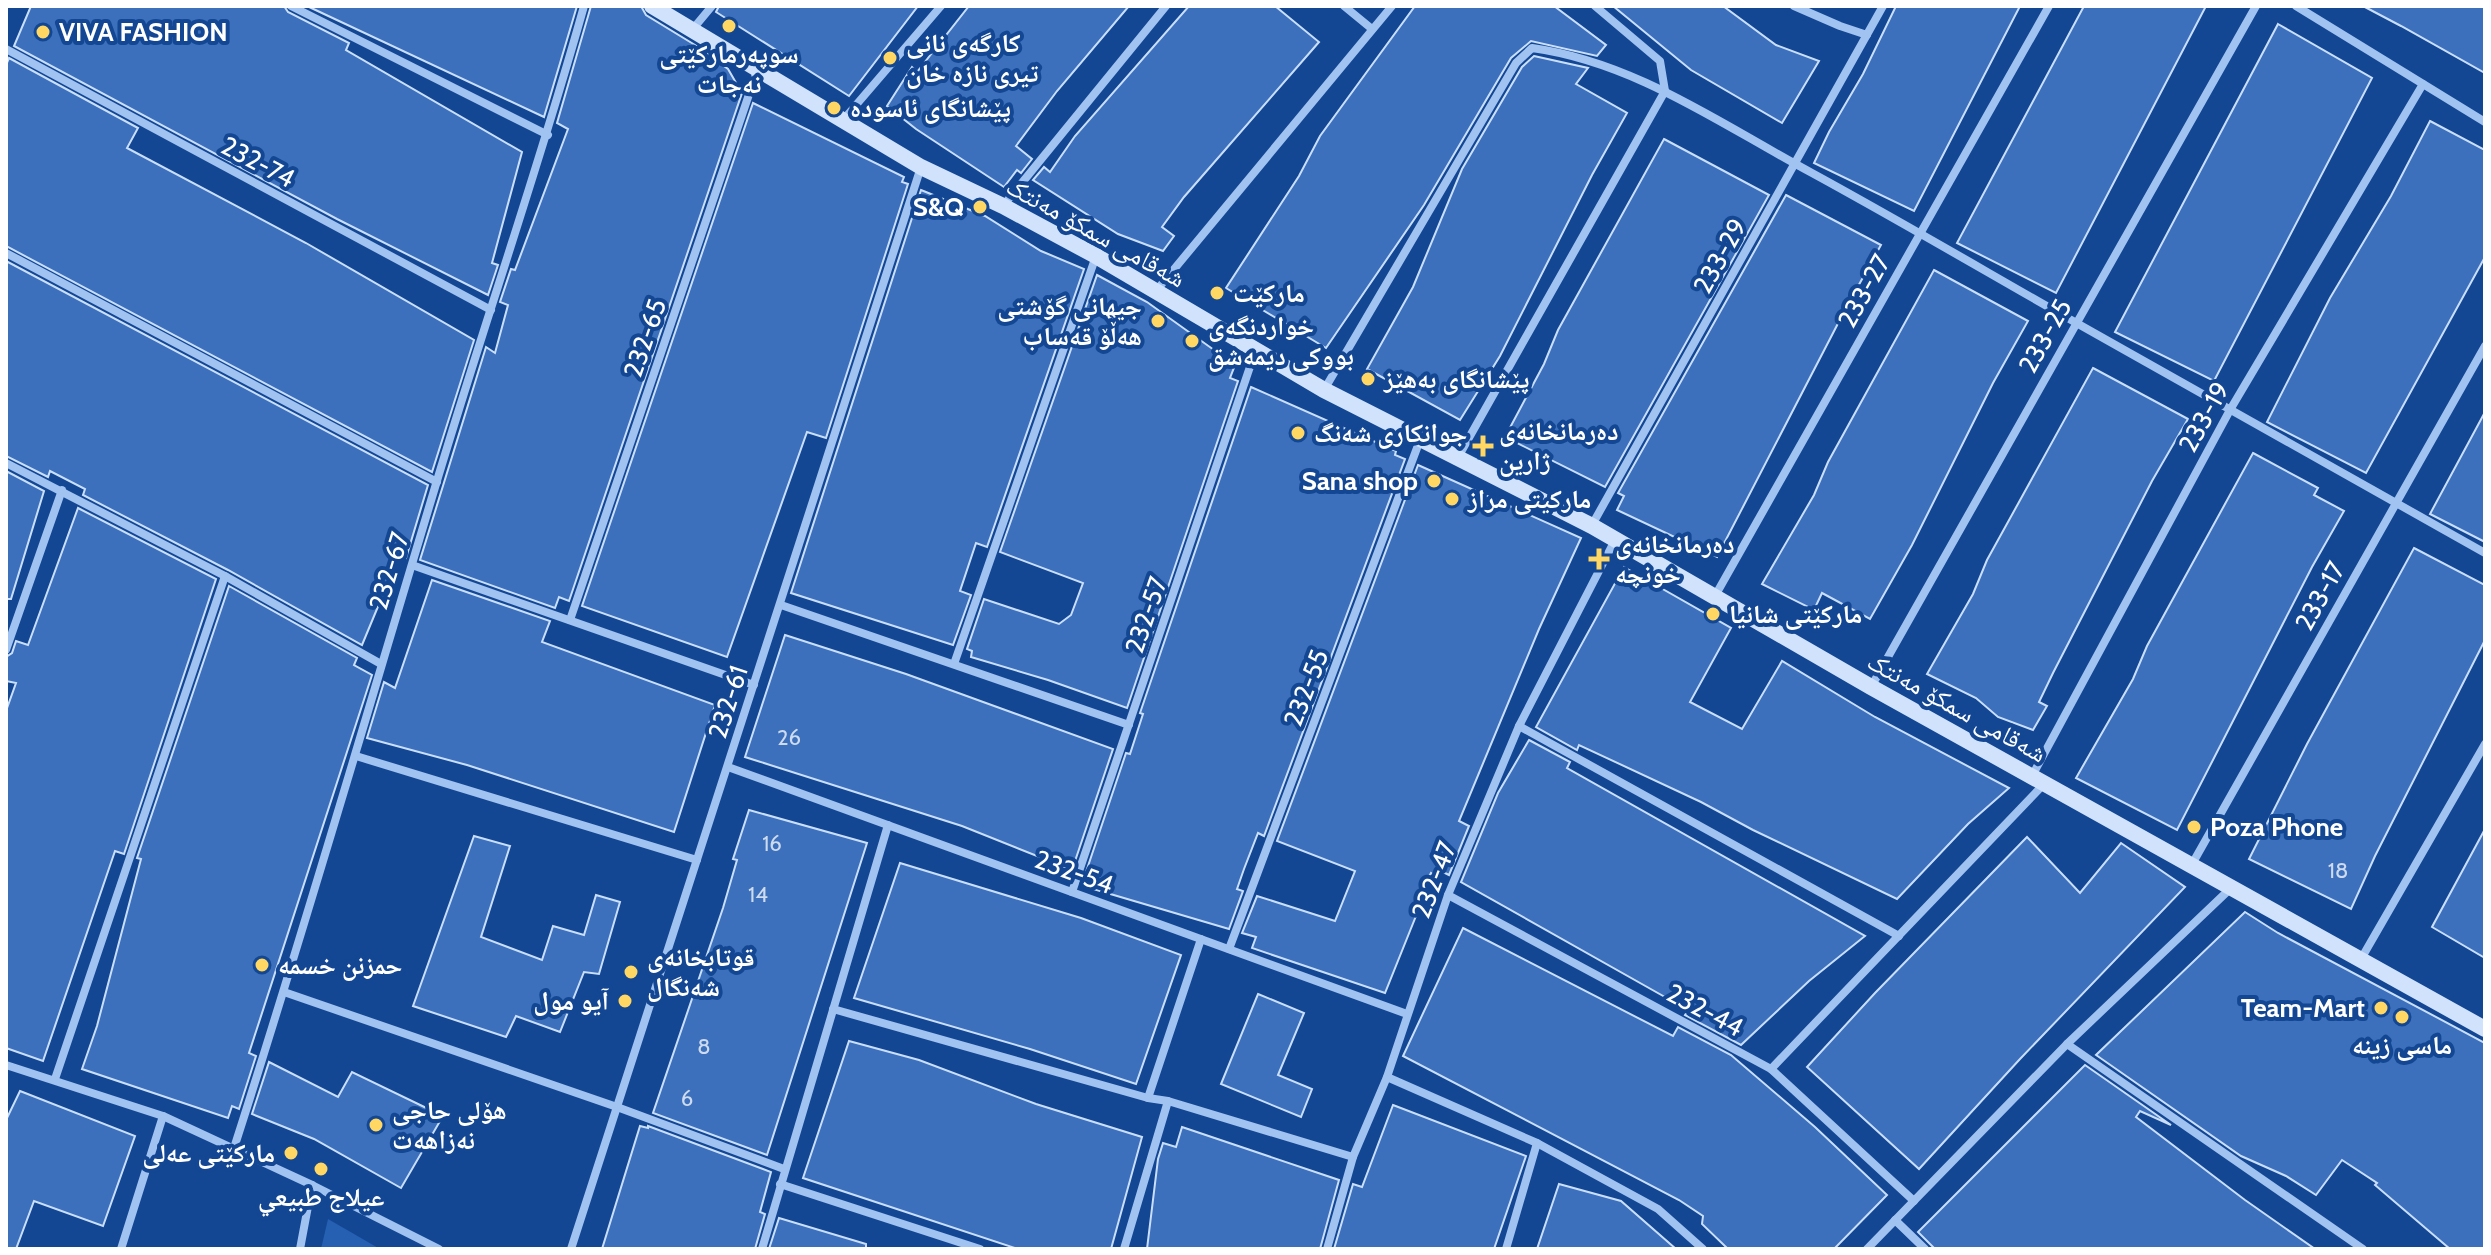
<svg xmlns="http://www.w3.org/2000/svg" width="2491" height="1255" font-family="Cabin,'Noto Naskh Arabic',sans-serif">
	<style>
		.green { fill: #2560b2 }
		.building { fill: #3c70bc; stroke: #c9dffd; stroke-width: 2 }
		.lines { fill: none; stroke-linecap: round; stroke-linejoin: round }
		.minor { stroke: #a1c3f2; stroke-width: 8 }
		.secondary { stroke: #d0e2fc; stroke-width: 16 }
		.poi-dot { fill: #ffd762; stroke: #134793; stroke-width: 3 }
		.labels { text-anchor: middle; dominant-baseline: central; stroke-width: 8; stroke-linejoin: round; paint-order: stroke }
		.number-label { font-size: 22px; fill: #cedbee }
		.poi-label { font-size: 26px; font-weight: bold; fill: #fff; stroke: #134793; text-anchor: start }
		.street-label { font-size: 26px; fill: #fff; stroke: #134793 }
	</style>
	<rect width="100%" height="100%" fill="#134793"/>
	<!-- green -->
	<polygon class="green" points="328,1219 380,1249 321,1249"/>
	<!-- building -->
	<g class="building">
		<polygon points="31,6 284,6 288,12 349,43 346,50 522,152 492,263 498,265 488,295 337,219 14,46"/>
		<polygon points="307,6 577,6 544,117"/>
		<polygon points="591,6 641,6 646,15 695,45 728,69 742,93 569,601 559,597 555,608 420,560 486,347 495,353 508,305 500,302 511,269 515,270 568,129 557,123"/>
		<polygon points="719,6 918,6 849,96 716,12"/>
		<polygon points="969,6 1129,6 1057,91 1016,146 1032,159 1021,173 1017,170 1004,187 916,129 887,106 912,67 917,72"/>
		<polygon points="1189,6 1275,6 1319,42 1184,197 1162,227 1174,236 1163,251 1118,234 1033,180 1044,167 1050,172 1075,136"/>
		<polygon points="1415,6 1554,6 1606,45 1597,56 1531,41 1511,58 1424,205 1326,348 1226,288 1299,176 1320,136"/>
		<polygon points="1613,6 1723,6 1776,45 1819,61 1782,123 1691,70"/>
		<polygon points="1896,6 2020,6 1914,211 1814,163 1829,132 1863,74"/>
		<polygon points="2084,6 2206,6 2056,293 1957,243"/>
		<polygon points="2363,6 2485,6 2485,73 2401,26"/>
		<polygon points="2278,24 2372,78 2214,381 2115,332"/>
		<polygon points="1534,56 1588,68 1576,84 1627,113 1592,175 1500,356 1460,420 1367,369 1413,287 1462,169 1522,67"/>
		<polygon points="9,58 138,128 127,148 306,243 474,340 432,472 6,246 6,65"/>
		<polygon points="753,103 904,177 902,182 908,184 826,438 807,432 727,657 582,606"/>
		<polygon points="2430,121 2485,150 2485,257 2366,473 2267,422 2330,298 2391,196"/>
		<polygon points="1664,139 1769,195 1605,487 1505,437 1544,364 1558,330"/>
		<polygon points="921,190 985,216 1041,251 1084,269 987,547 976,543 960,591 971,595 953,645 791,593"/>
		<polygon points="1786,195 1881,245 1846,308 1717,557 1617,510 1624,496 1618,493"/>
		<polygon points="6,261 428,485 406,558 399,556 362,645 228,570 83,495 85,489 50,471 48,477 6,456"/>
		<polygon points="1934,270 2028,321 1993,383 1912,545 1870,619 1822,593 1814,610 1762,584 1814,495 1828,462"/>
		<polygon points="1097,275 1147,302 1235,365 1230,378 1238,381 1127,708 1048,680 971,657 972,651 967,649 984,599 1059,624 1071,615 1083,583 1000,552"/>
		<polygon points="2093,368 2188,419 2152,481 2053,673 2039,702 2047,706 2033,730 1998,717 1976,698 1927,674 1973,594 1987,560"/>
		<polygon points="1251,387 1396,451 1395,455 1405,459 1264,836 1258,833 1244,869 1237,889 1243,891 1229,929 1090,888 1092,877 1085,875 1126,753 1130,754 1143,714 1140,713"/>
		<polygon points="2485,412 2485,542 2430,514"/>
		<polygon points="2253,453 2318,488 2314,495 2344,511 2312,567 2177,830 2076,778 2133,679 2147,646"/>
		<polygon points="1418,465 1581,538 1539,629 1459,821 1469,826 1449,875 1437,869 1434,875 1431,873 1415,903 1420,906 1385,993 1252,948 1256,937 1242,933 1257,896 1335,921 1355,871 1277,841"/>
		<polygon points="6,471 44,491 11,599 6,599"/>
		<polygon points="78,508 216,579 124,854 115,851 43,1061 6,1048 6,711 16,683 6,681 6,657 12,653 16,641 28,645"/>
		<polygon points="2414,548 2485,585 2485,640 2375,856 2351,909 2249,859 2307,744"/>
		<polygon points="1624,567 1731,628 1690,702 1742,729 1782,661 1875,717 2009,788 1968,824 1897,899 1753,830 1701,802 1579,745 1577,750 1536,727"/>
		<polygon points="432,580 550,621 542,642 715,705 674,832 467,765 367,738 384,682 395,688"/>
		<polygon points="229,586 357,658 354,665 372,675 249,1053 256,1056 239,1109 232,1106 228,1118 82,1069 97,1026 141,859 137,858"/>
		<polygon points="785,635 906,674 1113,749 1072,870 962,826 745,757"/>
		<polygon points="1529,740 1570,762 1567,768 1865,936 1809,981 1741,1045 1685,1015 1688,1010 1461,882 1498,793"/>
		<polygon points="749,810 867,843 767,1155 653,1113 723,908 737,860 733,859"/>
		<polygon points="2485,829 2485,958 2432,927"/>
		<polygon points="474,836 510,846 481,937 542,960 553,926 584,935 596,895 620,902 599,974 584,972 560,1032 516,1016 506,1037 413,1006"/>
		<polygon points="2027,837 2080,893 2121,843 2185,887 2020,1059 1919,1169 1807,1067 1875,993"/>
		<polygon points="900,863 1081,918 1181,955 1136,1084 1030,1049 854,998"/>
		<polygon points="2245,912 2278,933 2485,1043 2485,1249 2450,1249 2375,1185 2377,1183 2342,1160 2316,1195 2286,1176 2241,1156 2096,1055"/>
		<polygon points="1463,928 1673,1036 1678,1027 1731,1055 1815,1127 1887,1195 1834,1249 1728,1249 1702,1224 1703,1216 1679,1200 1403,1056"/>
		<polygon points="1258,994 1304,1013 1278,1075 1312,1089 1301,1117 1221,1084"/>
		<polygon points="849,1041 919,1060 1036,1104 1142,1137 1111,1249 1018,1249 803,1178"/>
		<polygon points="269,1062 338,1097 352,1072 443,1116 401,1188 314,1139 252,1114"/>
		<polygon points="2085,1065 2171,1125 2140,1111 2136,1117 2245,1200 2315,1249 1935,1249 1918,1232"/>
		<polygon points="20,1091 135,1136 103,1226 34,1201 16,1249 6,1249 6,1120"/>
		<polygon points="1393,1105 1526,1156 1494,1249 1334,1249 1353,1184 1362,1187"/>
		<polygon points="640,1126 648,1128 648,1126 771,1172 760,1212 765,1214 755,1249 602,1249"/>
		<polygon points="1182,1127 1339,1180 1320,1249 1147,1249 1158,1159 1163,1143 1176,1147"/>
		<polygon points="1559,1184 1621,1201 1676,1249 1537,1249"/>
		<polygon points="779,1218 866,1244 866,1249 769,1249"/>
	</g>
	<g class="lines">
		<!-- minor -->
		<g class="minor">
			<polyline points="291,6 548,135"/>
			<polyline points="1344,6 1372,29"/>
			<polyline points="1595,6 1660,61 1665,91"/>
			<polyline points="1794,6 1840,26 1867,35"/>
			<polyline points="2296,6 2485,122"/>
			<polyline points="692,30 712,6"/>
			<polyline points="6,49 491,310"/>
			<polyline points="844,119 941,6"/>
			<polyline points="1003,206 1166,6"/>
			<polyline points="6,253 437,482"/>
			<polyline points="1156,291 1392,6"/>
			<path d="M1324 390 1516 63 1532 48C1635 62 1722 125 1812 173 1902 222 1990 274 2080 325 2215 401 2350 477 2485 553"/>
			<polyline points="1457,459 1665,91"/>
			<polyline points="6,463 225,576 381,664"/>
			<polyline points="1592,525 1883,6"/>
			<polyline points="412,565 754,685"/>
			<polyline points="1715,596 2049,6"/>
			<polyline points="781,605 1129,725"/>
			<polyline points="570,620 758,68"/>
			<polyline points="6,650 62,490"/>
			<polyline points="954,664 1096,256"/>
			<polyline points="1871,687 2256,6"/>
			<polyline points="1519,726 1899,936"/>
			<polyline points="356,756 697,860"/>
			<polyline points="728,767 1407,1014"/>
			<polyline points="2032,776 2230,410 2423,84"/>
			<polyline points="2191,866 2485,346"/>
			<polyline points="1072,892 1256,349"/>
			<polyline points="1448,895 1771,1069 1914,1201"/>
			<polyline points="1229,949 1420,440"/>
			<polyline points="2361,959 2485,744"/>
			<polyline points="284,992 617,1107 784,1169"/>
			<polyline points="833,1009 1148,1098 1168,1101 1353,1157"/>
			<polyline points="2067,1044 2363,1249"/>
			<polyline points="6,1065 163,1116 312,1185 439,1249"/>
			<polyline points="1771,1069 2044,784"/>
			<polyline points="1387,1077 1537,1143 1658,1209 1703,1249"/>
			<polyline points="55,1079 225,576"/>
			<polyline points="1148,1098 1201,939"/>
			<path d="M234 1148C305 928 369 706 436 484 484 324 539 167 584 6"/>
			<polyline points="780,1184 980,1249"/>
			<polyline points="1895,1220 1925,1249"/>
			<polyline points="121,1249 163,1116"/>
			<polyline points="300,1249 312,1185"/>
			<polyline points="571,1249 921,167"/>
			<polyline points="762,1249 888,825"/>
			<polyline points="1124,1249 1168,1101"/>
			<polyline points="1327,1249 1353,1157 1387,1077 1448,895 1519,726 1615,540"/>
			<polyline points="1506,1249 1537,1143"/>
			<polyline points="1867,1249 2067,1044 2231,888"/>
		</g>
		<!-- secondary -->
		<polyline class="secondary" points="652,6 921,167 1003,206 1096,256 1324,390 1592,526 1871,687 2485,1029"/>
	</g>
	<!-- markers -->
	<g class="poi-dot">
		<circle cx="729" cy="26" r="8"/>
		<circle cx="43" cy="32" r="8"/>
		<circle cx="890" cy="58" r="8"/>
		<circle cx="834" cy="108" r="8"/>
		<circle cx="980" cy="207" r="8"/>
		<circle cx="1217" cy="293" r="8"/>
		<circle cx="1158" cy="321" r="8"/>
		<circle cx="1192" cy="341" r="8"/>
		<circle cx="1368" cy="379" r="8"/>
		<circle cx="1298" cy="433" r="8"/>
		<path d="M1479 434h8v8h8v8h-8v8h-8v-8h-8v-8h8z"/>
		<circle cx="1434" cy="481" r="8"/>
		<circle cx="1452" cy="499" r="8"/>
		<path d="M1595 547h8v8h8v8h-8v8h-8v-8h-8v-8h8z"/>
		<circle cx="1713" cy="614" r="8"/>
		<circle cx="2194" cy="827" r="8"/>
		<circle cx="262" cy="965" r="8"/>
		<circle cx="631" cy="972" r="8"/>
		<circle cx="625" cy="1001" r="8"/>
		<circle cx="2381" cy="1008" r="8"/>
		<circle cx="2402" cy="1017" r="8"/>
		<circle cx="376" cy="1125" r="8"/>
		<circle cx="291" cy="1153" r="8"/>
		<circle cx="321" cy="1169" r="8"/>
	</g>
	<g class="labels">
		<!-- number labels -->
		<g class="number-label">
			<text x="789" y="737">26</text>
			<text x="772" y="843">16</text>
			<text x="2338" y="870">18</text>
			<text x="758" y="894">14</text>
			<text x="704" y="1046">8</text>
			<text x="687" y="1098">6</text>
		</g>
		<!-- poi labels -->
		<g class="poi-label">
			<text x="59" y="32">VIVA FASHION</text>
			<text x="906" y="43">کارگەی نانی<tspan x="906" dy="30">تیری نازە خان</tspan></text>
			<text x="729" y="54" text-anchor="middle">سوپەرمارکێتی<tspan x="729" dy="30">نەجات</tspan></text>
			<text x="850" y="108">پێشانگای ئاسودە</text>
			<text x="964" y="207" text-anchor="end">S&amp;Q</text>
			<text x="1233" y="293">مارکێت</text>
			<text x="1142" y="306" text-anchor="end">جیهانی گۆشتی<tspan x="1142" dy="30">هەڵۆ قەساب</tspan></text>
			<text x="1208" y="326">خواردنگەی<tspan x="1208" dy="30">بووکی دیمەشق</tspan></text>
			<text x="1384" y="379">پێشانگای بەهێز</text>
			<text x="1499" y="431">دەرمانخانەی<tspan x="1499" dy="30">ژارین</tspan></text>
			<text x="1314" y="433">جوانکاری شەنگ</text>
			<text x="1418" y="481" text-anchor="end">Sana shop</text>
			<text x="1468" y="499">مارکیتی مراز</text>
			<text x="1615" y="544">دەرمانخانەی<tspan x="1615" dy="30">خونچە</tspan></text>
			<text x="1729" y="614">مارکێتی شانیا</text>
			<text x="2210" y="827">Poza Phone</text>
			<text x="647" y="957">قوتابخانەی<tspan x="647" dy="30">شەنگال</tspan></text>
			<text x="278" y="965">حمزنن خسمه</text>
			<text x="609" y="1001" text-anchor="end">آيو مول</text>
			<text x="2365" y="1008" text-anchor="end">Team-Mart</text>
			<text x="2402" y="1045" text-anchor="middle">ماسی زینە</text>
			<text x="392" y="1110">هۆلی حاجی<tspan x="392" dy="30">نەزاهەت</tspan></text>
			<text x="275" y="1153" text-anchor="end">مارکێتی عەلی</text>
			<text x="321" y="1197" text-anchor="middle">عیلاج طبيعي</text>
		</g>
		<!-- street labels -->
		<g class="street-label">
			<text transform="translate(258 162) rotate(28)">232-74</text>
			<text transform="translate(1096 232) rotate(29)">شەقامی سمکۆ مەنتک</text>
			<text transform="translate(1720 256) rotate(-61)">233-29</text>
			<text transform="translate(1864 291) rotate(-61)">233-27</text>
			<text transform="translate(2045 336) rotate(-61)">233-25</text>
			<text transform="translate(645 338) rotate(-71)">232-65</text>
			<text transform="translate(2204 417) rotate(-61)">233-19</text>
			<text transform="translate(389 571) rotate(-73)">232-67</text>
			<text transform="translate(2320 596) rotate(-61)">233-17</text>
			<text transform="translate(1146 615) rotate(-71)">232-57</text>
			<text transform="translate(1306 688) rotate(-69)">232-55</text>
			<text transform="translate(728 702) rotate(-72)">232-61</text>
			<text transform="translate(1957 707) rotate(29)">شەقامی سمکۆ مەنتک</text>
			<text transform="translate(1074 872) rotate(20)">232-54</text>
			<text transform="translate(1434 880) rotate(-69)">232-47</text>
			<text transform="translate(1705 1010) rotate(28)">232-44</text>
		</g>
	</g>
	<!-- border -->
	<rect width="2491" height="1255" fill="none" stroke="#ffffff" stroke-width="16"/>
</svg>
